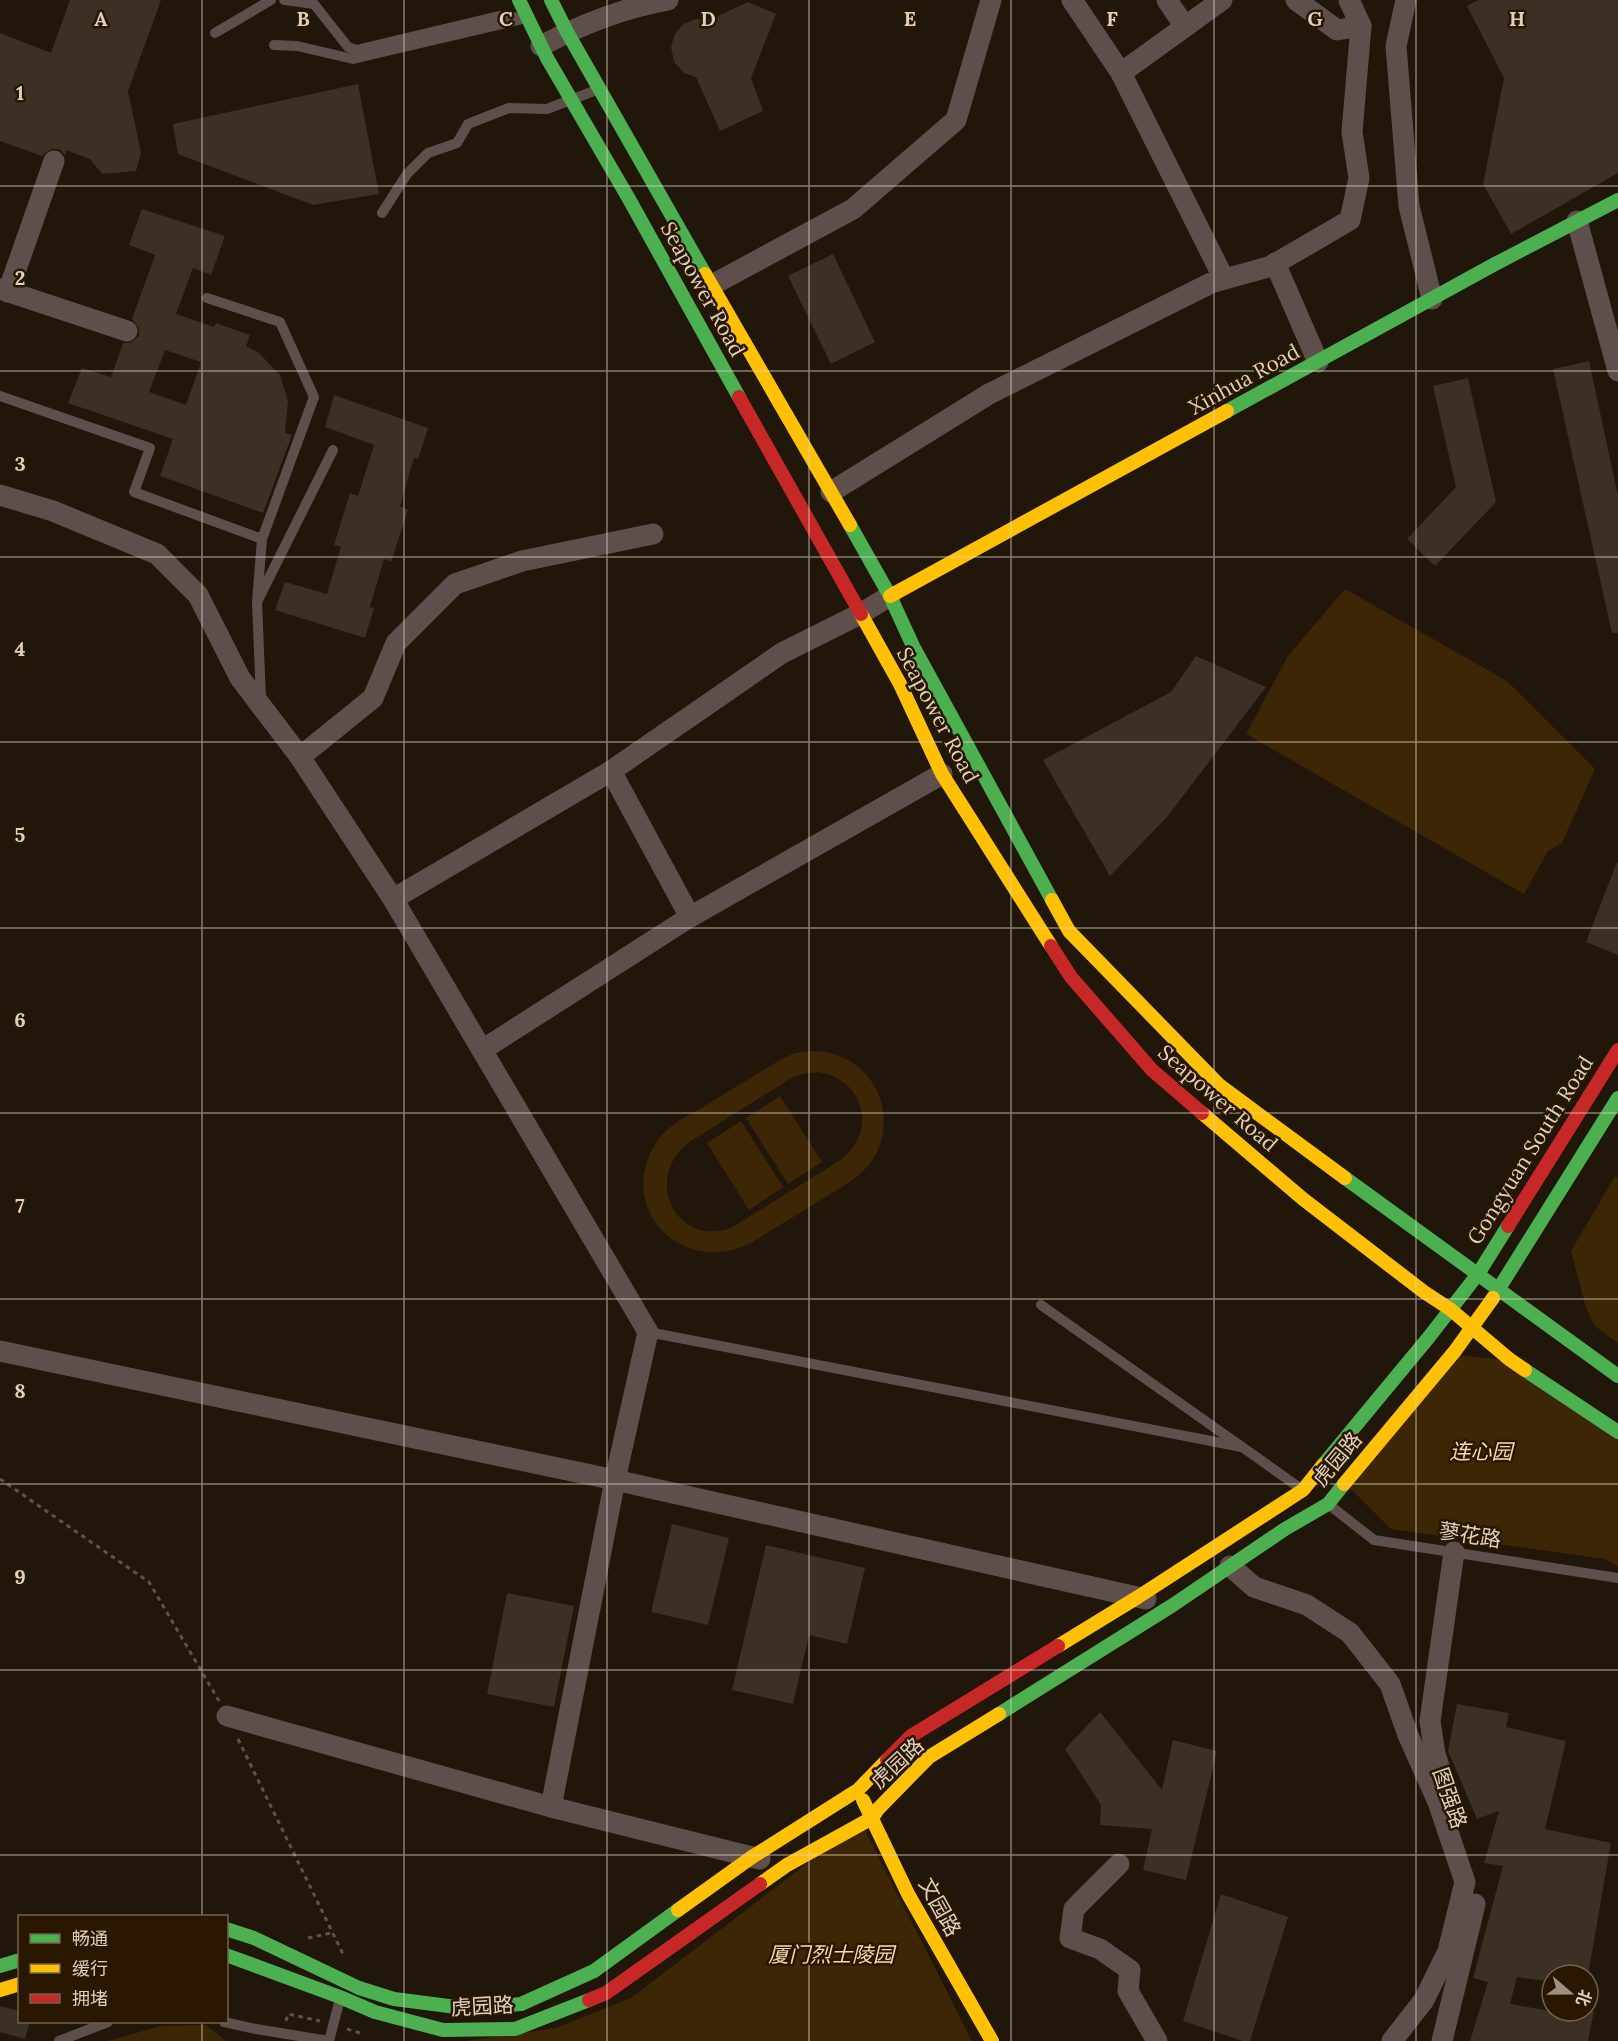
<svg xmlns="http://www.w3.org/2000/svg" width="1618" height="2041" font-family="Lora,'Noto Sans SC',serif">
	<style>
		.green { fill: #3c2606; fill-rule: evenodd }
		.building { fill: #3c2f23; fill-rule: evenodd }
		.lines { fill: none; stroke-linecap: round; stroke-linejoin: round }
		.path { stroke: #5d524d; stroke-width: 3; stroke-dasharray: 4.5 4.5; stroke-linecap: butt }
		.lane { stroke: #5e4f4d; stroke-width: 10 }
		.street { stroke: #5e4f4d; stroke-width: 21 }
		.fast { stroke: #4caf50; stroke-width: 14 }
		.slow { stroke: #ffc107; stroke-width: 14 }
		.jam { stroke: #c62828; stroke-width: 14 }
		.grid { fill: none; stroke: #ded1c3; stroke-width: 1.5; stroke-opacity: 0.55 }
		.labels { text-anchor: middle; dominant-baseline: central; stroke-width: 5; stroke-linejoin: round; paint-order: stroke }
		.street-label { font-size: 21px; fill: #ded1c3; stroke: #291700 }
		.park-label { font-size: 21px; font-style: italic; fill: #f8d6ae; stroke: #291700 }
		.grid-label { font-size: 20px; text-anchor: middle; font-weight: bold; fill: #ded1c3; stroke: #291700; stroke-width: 5; stroke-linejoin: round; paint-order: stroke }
	</style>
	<rect width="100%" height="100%" fill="#201609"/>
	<!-- green -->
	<g class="green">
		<polygon points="1345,589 1507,681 1595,769 1562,843 1548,851 1524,894 1246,734 1288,656"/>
		<path d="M809 1051C884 1049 912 1141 850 1182L751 1243C683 1278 614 1208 656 1143 668 1124 691 1114 710 1103 733 1088 757 1074 780 1060L795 1053ZM818 1072C866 1080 878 1133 839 1161L731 1228C676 1247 643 1179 688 1143L790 1079 802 1074Z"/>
		<polygon points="780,1096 822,1162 788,1184 746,1118"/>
		<polygon points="741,1121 783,1187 749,1210 707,1143"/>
		<polygon points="1615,1176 1618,1178 1618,1343 1595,1326 1586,1308 1571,1251"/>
		<polygon points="1445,1354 1516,1361 1618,1439 1618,1567 1605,1559 1391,1529 1342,1480"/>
		<polygon points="861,1822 972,2041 466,2041 556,2028 631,1998"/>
		<polygon points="206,2025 226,2041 108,2041 160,2026"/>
	</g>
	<!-- building -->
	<g class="building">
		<polygon points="70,0 161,0 128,91 141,153 136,171 102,174 90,159 66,150 65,155 59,149 51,149 42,156 0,141 0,33 51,53"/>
		<polygon points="1478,0 1618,0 1618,173 1511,234 1483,184 1504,78 1467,6"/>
		<polygon points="748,2 776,14 751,78 763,111 720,131 696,77 684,73 674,62 671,47 675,34 683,24 696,19 709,20"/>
		<polygon points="358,84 379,194 313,205 178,154 173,124"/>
		<path d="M142 209 225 236 211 275 193 268 176 314 214 327 216 323 250 335 246 346 259 353 280 375 288 401 285 433 292 435 263 513 160 476 173 439 68 403 82 368 111 377 123 343H130L139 336V328L132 319 155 255 129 245ZM165 350 201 362 186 405 149 392Z"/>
		<polygon points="833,254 875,342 831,364 788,276"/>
		<polygon points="1589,361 1618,496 1618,633 1612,633 1553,369"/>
		<polygon points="1468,378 1496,502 1435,566 1407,539 1456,487 1433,386"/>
		<polygon points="334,395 428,428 418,459 414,458 400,506 408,510 391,562 384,559 370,607 374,608 365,638 275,610 285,582 327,594 341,547 334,545 350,493 358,496 374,445 325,427"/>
		<polygon points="1196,656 1266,687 1167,817 1110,876 1043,760 1171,692"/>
		<polygon points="1617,862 1618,863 1618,955 1586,942"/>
		<polygon points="672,1524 729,1538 708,1625 651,1612"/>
		<polygon points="766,1545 865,1568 847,1644 809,1635 793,1704 732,1690"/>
		<polygon points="507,1593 574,1606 554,1707 487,1694"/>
		<polygon points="1457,1704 1509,1713 1506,1727 1566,1741 1545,1829 1611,1843 1588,1975 1552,1975 1552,1982 1517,1977 1510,2004 1551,2011 1594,2011 1588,2041 1470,2041 1488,1982 1473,1978 1503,1866 1484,1863 1499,1811 1477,1819 1448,1751"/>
		<polygon points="1100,1712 1162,1790 1173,1740 1217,1751 1186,1880 1143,1870 1152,1829 1100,1825 1101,1805 1065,1749"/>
		<polygon points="1221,1894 1288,1917 1250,2041 1243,2041 1183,2021"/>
		<polygon points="0,2006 20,2011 20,2022 30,2022 25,2039 0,2032"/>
	</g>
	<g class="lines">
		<!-- path -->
		<g class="path">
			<polyline points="0,1479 149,1582 219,1701"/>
			<polyline points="238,1739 343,1954"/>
			<polyline points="308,1938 331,1933"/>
			<polyline points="286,2021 288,2014 320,2021"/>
			<polyline points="347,2029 363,2034"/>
		</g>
		<!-- lane -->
		<g class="lane">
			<polyline points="284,0 314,4 348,47 356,50 499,16 514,17"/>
			<polyline points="215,33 271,0"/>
			<polyline points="274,45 297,46 353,59 527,18"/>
			<polyline points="382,213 407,174 428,153 457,143 468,124 509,108 547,109 599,89"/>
			<polyline points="0,396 150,448 134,492 262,539 314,397 280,322 207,298"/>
			<polyline points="257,602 333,450"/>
			<polyline points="261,700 257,602 262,539"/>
			<polyline points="1041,1305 1300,1488"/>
			<polyline points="648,1332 1242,1447"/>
			<polyline points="1328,1504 1374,1540 1618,1578"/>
			<polyline points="224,2022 256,2029 329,2041 340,1999"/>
			<polyline points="59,2041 108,2022"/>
		</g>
		<!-- street -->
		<g class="street">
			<polyline points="1072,0 1121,73 1224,279"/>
			<polyline points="1167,0 1185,27"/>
			<polyline points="1296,0 1337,30 1361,26"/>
			<polyline points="1406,0 1396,46 1409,206 1432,299"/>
			<path d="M541 46C580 25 624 8 668 0"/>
			<polyline points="1121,73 1222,0"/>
			<polyline points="1577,221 1618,371"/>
			<polyline points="1275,263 1318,362"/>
			<polyline points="712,285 853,209 956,120 991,0"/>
			<polyline points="0,289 127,331"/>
			<polyline points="8,292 54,161"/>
			<polyline points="831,492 989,394 1211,283 1271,266 1350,220 1359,178 1352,132 1361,26 1349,0"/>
			<polyline points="0,495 53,511 157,554 198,595 240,678 300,757 373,698 396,643 455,584 522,561 653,534"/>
			<polyline points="890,596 860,614 782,653 611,771 690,917 942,774"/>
			<polyline points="300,757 393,899 611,771"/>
			<polyline points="482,1050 690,917"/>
			<polyline points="0,1351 615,1480 648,1332 393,899"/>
			<polyline points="1230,1566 1254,1587 1307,1605 1350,1633 1390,1684 1408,1735 1438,1802 1465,1882 1448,1951 1424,2000 1392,2041"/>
			<polyline points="227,1716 551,1807"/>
			<polyline points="1450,1799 1435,1754 1430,1721 1454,1552"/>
			<polyline points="760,1859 551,1807 615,1480 1146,1599"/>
			<polyline points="1119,1864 1074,1909 1070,1938 1100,1949 1130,1970 1128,1991 1157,2041"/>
			<polyline points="1442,2041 1475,1904"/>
		</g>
		<!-- fast -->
		<g class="fast">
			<polyline points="519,0 547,58 629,199 739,397"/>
			<polyline points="551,0 567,32 705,274"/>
			<polyline points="1227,411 1495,264 1618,200"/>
			<polyline points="850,525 890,596 913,646 1052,900"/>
			<polyline points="1345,1178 1618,1376"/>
			<polyline points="1493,1298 1618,1098"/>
			<polyline points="1525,1370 1618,1432"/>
			<polyline points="1323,1465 1429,1337 1478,1274 1508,1226"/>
			<polyline points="999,1714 1173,1605 1285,1529 1328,1504 1344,1484"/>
			<polyline points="226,1929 254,1938 359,1988 394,1999 472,2009 521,2004 594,1971 678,1910"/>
			<polyline points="226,1955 340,1997 375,2012 443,2030 515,2029 589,2000"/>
			<polyline points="0,1966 20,1960"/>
		</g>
		<!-- slow -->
		<g class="slow">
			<polyline points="705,274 850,525"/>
			<polyline points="890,596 1227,411"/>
			<polyline points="861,614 900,684 942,774 1051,946"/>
			<polyline points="1052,900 1069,931 1219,1085 1345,1178"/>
			<polyline points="1202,1113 1303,1199 1424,1292 1450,1309 1509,1359 1525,1370"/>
			<polyline points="1344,1484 1455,1351 1493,1298"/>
			<polyline points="1058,1646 1138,1597 1303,1490 1323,1465"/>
			<polyline points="863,1800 908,1894 992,2041"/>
			<polyline points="760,1884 787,1865 872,1818 878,1809 929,1757 999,1714"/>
			<polyline points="678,1910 752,1857 858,1790 887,1760"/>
			<polyline points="0,1990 20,1984"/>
		</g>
		<!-- jam -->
		<g class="jam">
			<polyline points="739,397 861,614"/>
			<polyline points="1051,946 1071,977 1152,1070 1202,1113"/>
			<polyline points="1508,1226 1618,1050"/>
			<polyline points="887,1760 911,1736 1058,1646"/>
			<polyline points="589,2000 606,1993 760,1884"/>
		</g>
	</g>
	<!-- grid -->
	<path class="grid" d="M202 0V1916M404 0V2041M607 0V2041M809 0V2041M1011 0V2041M1214 0V2041M1416 0V2041M0 186H1618M0 371H1618M0 557H1618M0 742H1618M0 928H1618M0 1113H1618M0 1299H1618M0 1484H1618M0 1670H1618M0 1855H1618M202 2022V2041"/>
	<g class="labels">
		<!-- street labels -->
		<g class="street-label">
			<text transform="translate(703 289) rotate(61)">Seapower Road</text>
			<text transform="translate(1244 379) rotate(-29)">Xinhua Road</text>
			<text transform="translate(938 715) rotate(62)">Seapower Road</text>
			<text transform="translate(1218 1098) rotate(41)">Seapower Road</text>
			<text transform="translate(1530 1150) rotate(-58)">Gongyuan South Road</text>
			<text transform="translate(1337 1459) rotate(-50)">虎园路</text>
			<text transform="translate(1470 1535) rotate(9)">蓼花路</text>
			<text transform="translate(897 1763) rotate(-43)">虎园路</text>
			<text transform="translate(1450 1798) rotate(71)">图强路</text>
			<text transform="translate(940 1907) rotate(61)">文园路</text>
			<text transform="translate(482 2006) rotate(-3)">虎园路</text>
		</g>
		<!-- park labels -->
		<g class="park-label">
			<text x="1481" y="1451">连心园</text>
			<text x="831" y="1954">厦门烈士陵园</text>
		</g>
	</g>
	<g class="grid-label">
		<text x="101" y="26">A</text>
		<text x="303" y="26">B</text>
		<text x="506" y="26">C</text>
		<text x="708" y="26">D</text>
		<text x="910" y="26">E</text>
		<text x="1112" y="26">F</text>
		<text x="1315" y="26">G</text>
		<text x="1517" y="26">H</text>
		<text x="20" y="100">1</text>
		<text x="20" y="285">2</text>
		<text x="20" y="471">3</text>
		<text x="20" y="656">4</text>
		<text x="20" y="842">5</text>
		<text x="20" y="1027">6</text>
		<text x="20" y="1213">7</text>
		<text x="20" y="1398">8</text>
		<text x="20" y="1584">9</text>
	</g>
	<!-- legend -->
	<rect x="18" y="1915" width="210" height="108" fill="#291700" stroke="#71614e" stroke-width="1.5"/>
	<rect x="30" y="1934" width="30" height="9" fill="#4caf50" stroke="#71614e" stroke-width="1.5"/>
	<text x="72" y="1945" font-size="18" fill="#ded1c3">畅通</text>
	<rect x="30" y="1964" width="30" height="9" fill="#ffc107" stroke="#71614e" stroke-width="1.5"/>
	<text x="72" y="1975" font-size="18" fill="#ded1c3">缓行</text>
	<rect x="30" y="1994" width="30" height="9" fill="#c62828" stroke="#71614e" stroke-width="1.5"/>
	<text x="72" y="2005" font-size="18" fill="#ded1c3">拥堵</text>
	<!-- north arrow -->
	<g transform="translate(1570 1993) rotate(110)"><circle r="28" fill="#291700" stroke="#71614e" stroke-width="1.5"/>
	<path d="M0-4.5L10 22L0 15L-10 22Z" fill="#9c9082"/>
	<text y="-9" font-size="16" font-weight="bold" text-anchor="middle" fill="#ded1c3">北</text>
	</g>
</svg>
